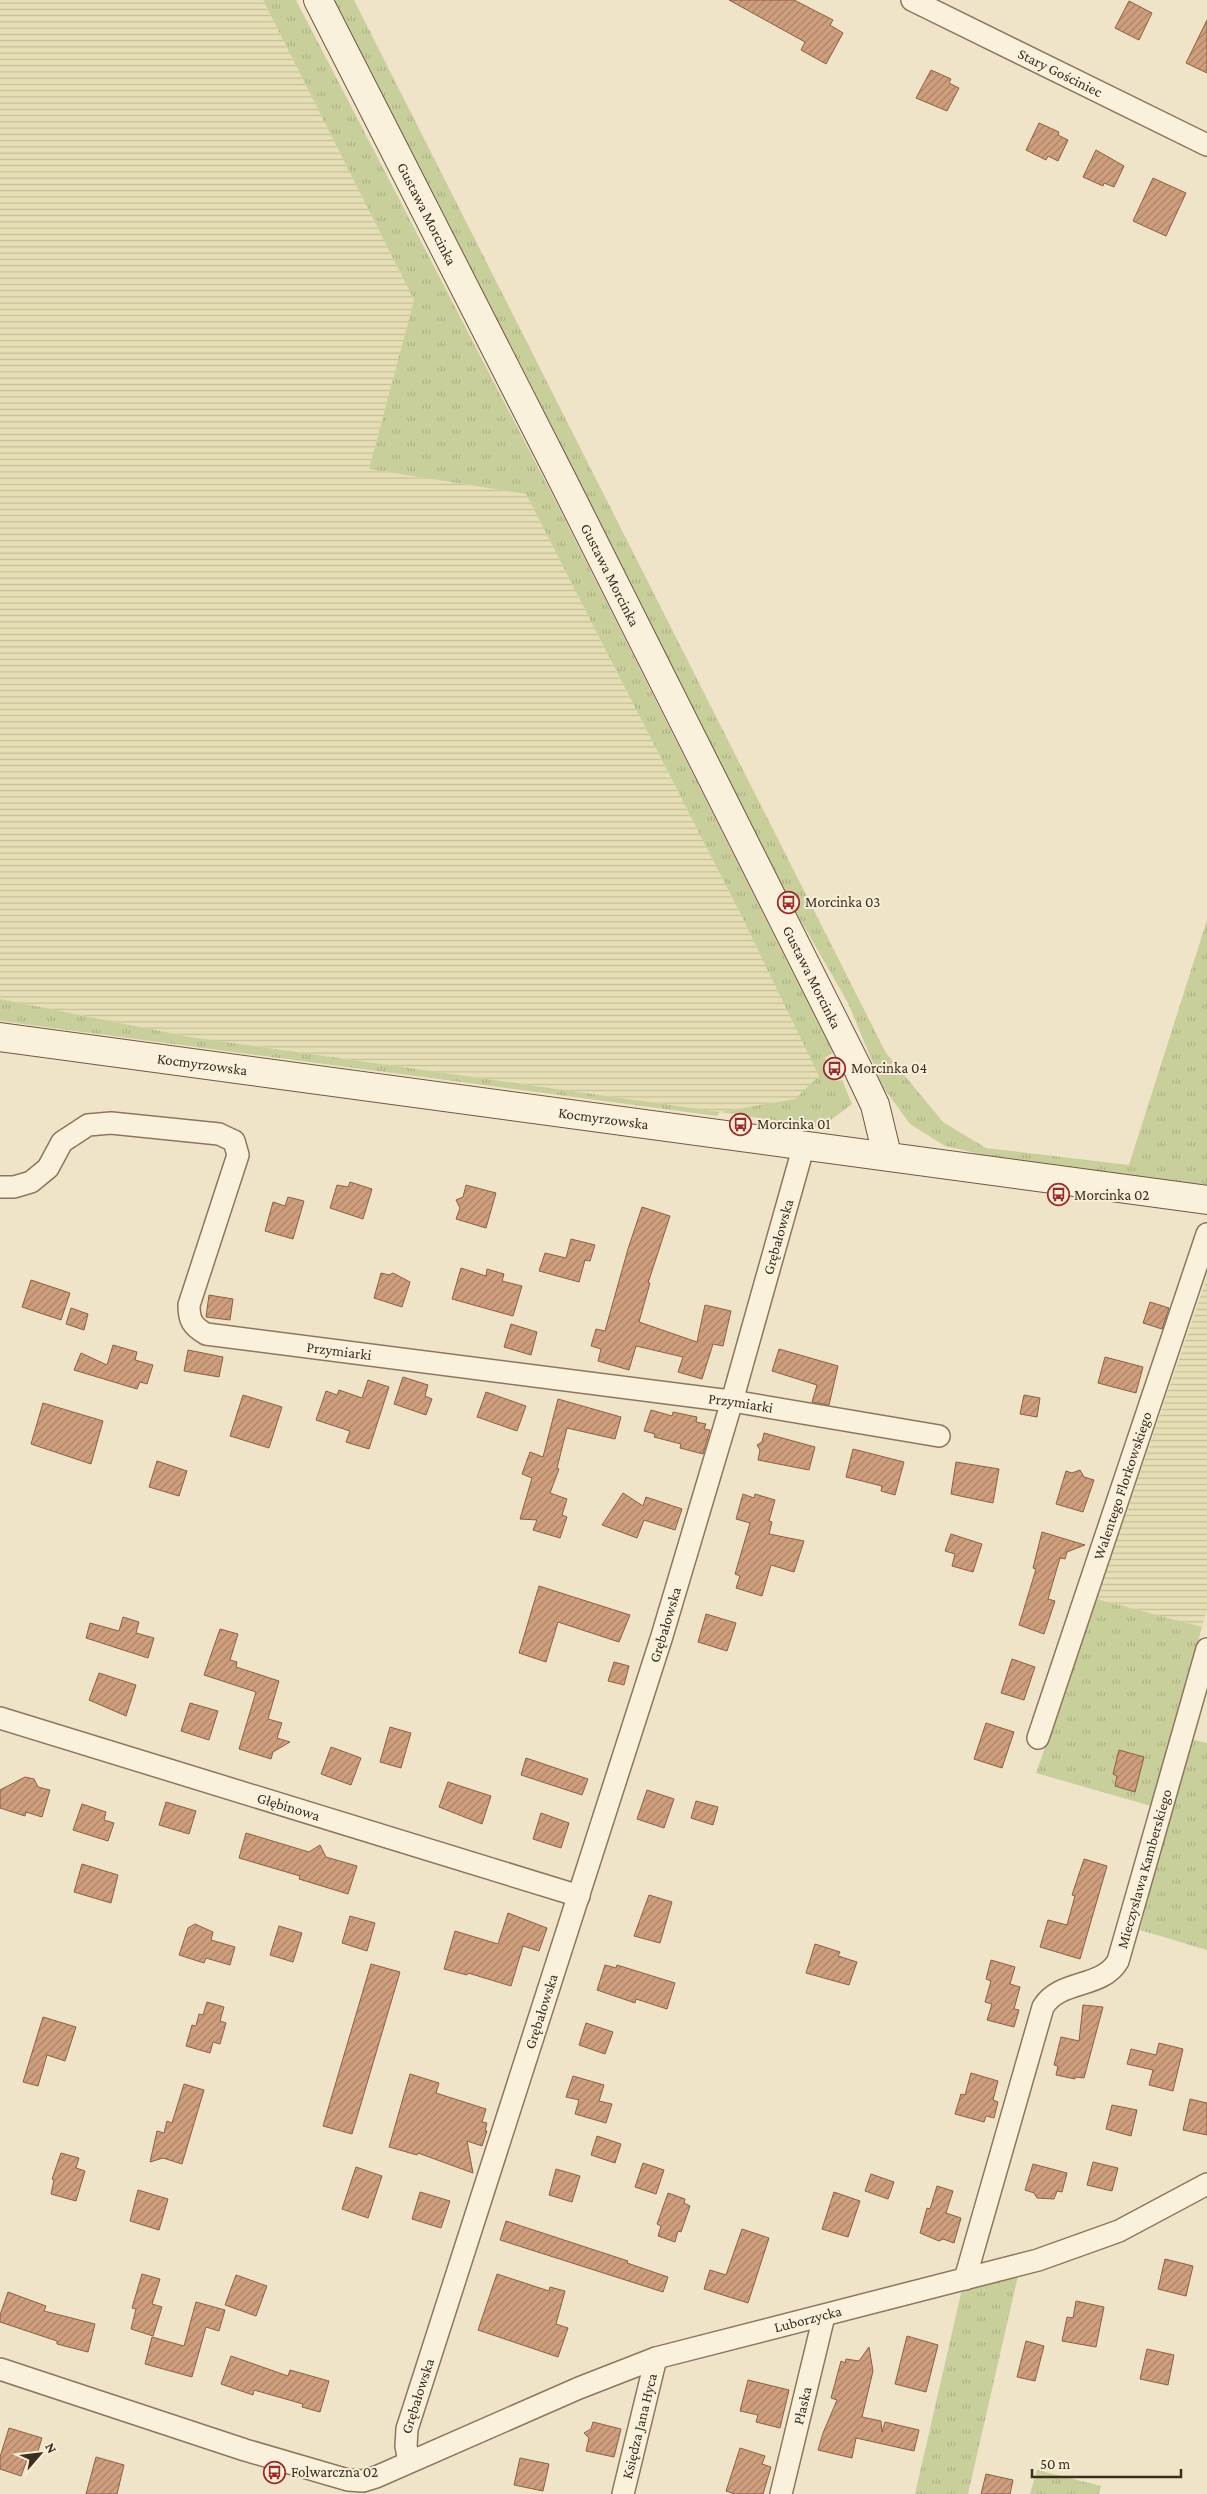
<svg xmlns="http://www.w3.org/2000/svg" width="1207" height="2494" font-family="'Crimson Pro',serif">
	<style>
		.farmland { fill: url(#farmland-rules) }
		.grass { fill: url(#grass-tufts) }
		.building { fill: url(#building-hatch); stroke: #8d5f41 }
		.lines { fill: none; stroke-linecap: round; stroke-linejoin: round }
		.street-casing { stroke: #8d765c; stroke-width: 24 }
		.secondary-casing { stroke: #6f573f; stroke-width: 30 }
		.street { stroke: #faf1dc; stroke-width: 21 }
		.secondary { stroke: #faf1dc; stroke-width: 28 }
		.labels { text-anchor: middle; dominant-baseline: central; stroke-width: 4; stroke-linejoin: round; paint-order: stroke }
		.street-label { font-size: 15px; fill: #3d2e20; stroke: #f7eed8 }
		.poi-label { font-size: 15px; fill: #3d2e20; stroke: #f7eed8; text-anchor: start }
	</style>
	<defs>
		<pattern id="farmland-rules" width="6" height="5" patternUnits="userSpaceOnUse" patternTransform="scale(1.25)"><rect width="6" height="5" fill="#e6deb5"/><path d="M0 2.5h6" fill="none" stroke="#c6bf9b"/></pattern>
		<pattern id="grass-tufts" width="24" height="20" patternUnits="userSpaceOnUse" patternTransform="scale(1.25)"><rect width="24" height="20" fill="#c9cf9b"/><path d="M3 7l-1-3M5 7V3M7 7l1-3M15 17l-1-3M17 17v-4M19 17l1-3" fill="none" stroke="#aeb285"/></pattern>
		<pattern id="building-hatch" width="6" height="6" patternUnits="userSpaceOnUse" patternTransform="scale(1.25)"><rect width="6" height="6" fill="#cf9f7d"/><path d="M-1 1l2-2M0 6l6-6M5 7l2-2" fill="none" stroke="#a98266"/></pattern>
	</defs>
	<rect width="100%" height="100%" fill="#f0e4c8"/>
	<!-- farmland -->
	<g class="farmland">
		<polygon points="0,0 263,0 414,300 369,469 526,494 741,915 820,1076 795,1099 720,1112 190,1037 0,999"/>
		<polygon points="1207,1277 1207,1609 1202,1627 1097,1599"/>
	</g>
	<!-- grass -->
	<g class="grass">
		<polygon points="263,0 296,0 555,500 833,1053 825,1058 836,1081 842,1080 852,1104 820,1128 720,1112 717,1116 0,1021 0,999 190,1037 720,1112 795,1099 819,1076 741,915 526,494 369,469 414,300"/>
		<polygon points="330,0 354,0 886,1053 943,1122 986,1148 1129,1165 1207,920 1207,1185 997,1158 945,1146 910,1124 883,1087 848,1003 770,867"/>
		<polygon points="1097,1599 1202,1627 1151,1806 1036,1773"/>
		<polygon points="1187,1738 1207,1743 1207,1950 1140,1930"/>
		<polygon points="1018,2276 968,2494 915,2494 962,2289"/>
		<polygon points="1037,2470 1101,2486 1099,2494 1030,2494"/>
	</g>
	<!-- building -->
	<g class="building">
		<polygon points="729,0 794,0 833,20 830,25 843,33 826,64 801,50 805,42"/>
		<polygon points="1129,1 1152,13 1139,40 1115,28"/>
		<polygon points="1207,20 1207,73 1186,63"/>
		<polygon points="931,70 951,79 949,83 959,88 947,111 916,98"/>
		<polygon points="1039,123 1059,132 1058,135 1068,140 1058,161 1048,156 1046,160 1026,150"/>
		<polygon points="1096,150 1124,166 1114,187 1104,183 1103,186 1083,177"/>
		<polygon points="1153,178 1186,193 1166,236 1133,221"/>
		<polygon points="350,1182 372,1189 363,1219 330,1208 337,1185 348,1187"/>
		<polygon points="466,1185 496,1193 486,1228 456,1219 460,1208 456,1200 463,1197"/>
		<polygon points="288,1197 304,1201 293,1239 265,1231 273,1202 285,1206"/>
		<polygon points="642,1207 670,1216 648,1283 650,1283 639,1322 697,1342 705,1305 731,1311 723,1346 713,1344 702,1379 678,1372 683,1357 636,1346 629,1370 598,1361 601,1349 591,1346 596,1329 605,1331 628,1249"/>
		<polygon points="571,1239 595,1245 590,1261 585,1260 579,1282 539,1271 545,1253 566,1258"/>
		<polygon points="461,1268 486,1276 487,1269 504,1274 502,1281 522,1286 513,1316 452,1299"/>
		<polygon points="381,1273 389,1275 393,1273 410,1282 402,1307 374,1298"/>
		<polygon points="31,1280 70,1293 61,1320 22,1307"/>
		<polygon points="209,1295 233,1299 230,1320 206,1317"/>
		<polygon points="1150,1302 1169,1308 1162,1329 1143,1323"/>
		<polygon points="71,1308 88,1314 84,1330 66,1324"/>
		<polygon points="511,1324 537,1332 531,1355 504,1347"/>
		<polygon points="113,1345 137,1352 135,1360 153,1365 147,1384 140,1382 137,1389 74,1370 81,1353 107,1365"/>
		<polygon points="779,1349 838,1366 829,1405 812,1402 817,1385 772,1371"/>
		<polygon points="188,1350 223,1357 219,1377 184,1371"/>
		<polygon points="1105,1357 1143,1367 1136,1393 1098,1383"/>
		<polygon points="403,1377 428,1385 425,1396 432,1399 426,1415 394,1404"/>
		<polygon points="368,1380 389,1387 369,1449 346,1442 350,1431 316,1420 326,1391 337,1395 339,1390 362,1398"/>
		<polygon points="486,1392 526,1406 517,1431 477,1417"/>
		<polygon points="243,1395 282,1407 269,1448 230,1436"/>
		<polygon points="1024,1395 1040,1398 1037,1417 1020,1414"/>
		<polygon points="558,1399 621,1417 615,1439 567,1428 557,1468 559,1469 550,1493 567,1499 562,1515 567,1517 560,1538 533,1530 537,1520 520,1519 532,1478 522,1474 530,1452 543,1457"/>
		<polygon points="43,1403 103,1421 91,1464 31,1444"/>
		<polygon points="651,1410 672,1416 673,1412 697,1417 696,1422 706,1424 704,1429 710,1430 703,1454 680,1448 681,1444 654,1437 655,1434 644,1431"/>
		<polygon points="764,1433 815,1447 809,1470 758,1460 760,1450 757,1445 762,1442"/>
		<polygon points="853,1449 904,1462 895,1495 881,1491 882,1486 846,1477"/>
		<polygon points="157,1461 187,1471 179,1496 149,1487"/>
		<polygon points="956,1462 999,1469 993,1503 951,1494"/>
		<polygon points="1080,1470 1084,1477 1094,1480 1083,1512 1056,1504 1066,1471 1072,1473"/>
		<polygon points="623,1493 643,1506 646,1497 682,1509 675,1530 644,1520 637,1538 602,1525"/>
		<polygon points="743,1494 754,1498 755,1494 775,1500 769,1521 772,1522 769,1534 804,1541 794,1572 771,1565 762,1596 736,1588 740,1576 735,1574 750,1523 736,1519"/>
		<polygon points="1042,1532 1085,1545 1067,1552 1065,1559 1060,1558 1048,1599 1055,1601 1044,1634 1019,1625 1036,1569 1033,1568"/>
		<polygon points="951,1534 982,1544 973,1572 952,1566 955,1554 945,1551"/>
		<polygon points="539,1586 630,1615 619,1642 558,1622 546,1662 519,1653"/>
		<polygon points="706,1614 736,1623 727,1651 698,1642"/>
		<polygon points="123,1617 139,1622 136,1633 154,1638 148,1658 86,1638 90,1623 119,1631"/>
		<polygon points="220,1629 238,1634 230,1660 237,1662 236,1667 279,1681 268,1719 282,1723 277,1738 290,1742 273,1752 271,1759 239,1749 256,1692 204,1675"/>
		<polygon points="1012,1659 1035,1667 1024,1700 1001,1693"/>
		<polygon points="614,1662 629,1666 624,1685 608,1681"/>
		<polygon points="99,1673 136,1685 126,1716 89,1700"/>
		<polygon points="190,1703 218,1711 209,1740 181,1731"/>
		<polygon points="986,1723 1014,1732 1002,1768 974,1759"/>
		<polygon points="390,1727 411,1733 401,1768 380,1762"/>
		<polygon points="331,1747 361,1758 351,1785 321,1774"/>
		<polygon points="1119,1750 1144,1757 1135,1792 1115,1786 1117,1776 1113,1774"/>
		<polygon points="526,1758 588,1779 582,1795 521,1775"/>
		<polygon points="25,1777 34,1779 38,1787 50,1790 42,1817 26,1812 25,1816 0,1808 0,1790"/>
		<polygon points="448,1782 491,1796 482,1824 439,1807"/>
		<polygon points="647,1790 674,1799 664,1828 637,1819"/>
		<polygon points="696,1801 718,1807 713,1825 691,1818"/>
		<polygon points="166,1802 196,1811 189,1834 159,1825"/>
		<polygon points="82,1804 106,1812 104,1820 114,1823 108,1841 73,1830"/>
		<polygon points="541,1813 569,1823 561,1848 533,1839"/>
		<polygon points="246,1833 309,1852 320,1845 326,1857 357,1866 348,1894 299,1879 300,1876 239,1858"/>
		<polygon points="1084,1859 1107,1866 1080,1959 1040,1947 1048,1920 1067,1925 1075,1896 1072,1895"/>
		<polygon points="82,1864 118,1875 111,1903 74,1892"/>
		<polygon points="649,1895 672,1902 660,1943 634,1936"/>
		<polygon points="508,1913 547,1928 539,1951 523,1946 511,1986 468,1973 467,1975 444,1969 455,1931 498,1944"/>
		<polygon points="350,1916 375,1923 367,1951 342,1943"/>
		<polygon points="195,1924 213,1932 211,1940 235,1947 230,1965 206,1958 204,1963 179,1955 188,1928"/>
		<polygon points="279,1926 302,1933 293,1962 270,1955"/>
		<polygon points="815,1944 840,1952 838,1956 857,1962 849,1985 806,1973"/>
		<polygon points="991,1960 1015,1967 1010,1984 1020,1987 1014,2009 1019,2010 1014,2027 987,2020 992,2004 985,2002 991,1981 986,1979"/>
		<polygon points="371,1964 400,1972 352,2134 323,2126"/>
		<polygon points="605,1965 616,1968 617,1965 675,1983 667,2009 636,1999 635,2003 597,1990"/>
		<polygon points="207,2002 224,2007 220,2021 226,2023 220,2044 213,2042 210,2053 186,2046 192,2025 196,2026 199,2014 203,2015"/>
		<polygon points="1083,2005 1103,2007 1084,2078 1075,2077 1075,2079 1056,2075 1058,2066 1054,2065 1061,2037 1079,2041"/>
		<polygon points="43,2017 76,2027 65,2061 47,2055 38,2086 23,2082"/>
		<polygon points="586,2023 613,2032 605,2054 579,2045"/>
		<polygon points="1159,2043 1183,2049 1173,2091 1149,2085 1153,2070 1127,2064 1131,2049 1156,2055"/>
		<polygon points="971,2073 998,2081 993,2100 998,2102 994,2118 986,2116 984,2122 955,2114 961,2094 965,2095"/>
		<polygon points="410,2074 439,2083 436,2093 486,2109 482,2122 487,2123 485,2131 487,2131 482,2146 467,2141 473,2173 418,2153 417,2155 389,2147"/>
		<polygon points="573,2076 604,2085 599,2101 612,2104 606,2123 575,2114 579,2100 566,2097"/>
		<polygon points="184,2084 204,2090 182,2164 163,2158 150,2162 157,2131 164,2133 167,2121 172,2123"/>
		<polygon points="1190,2099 1207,2103 1207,2135 1183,2130"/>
		<polygon points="1112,2105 1137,2110 1131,2136 1106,2129"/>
		<polygon points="597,2136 621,2144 615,2163 591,2155"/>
		<polygon points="61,2153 79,2158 76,2168 85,2171 76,2201 51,2194 54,2180 52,2179"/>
		<polygon points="1093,2162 1118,2168 1112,2191 1087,2185"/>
		<polygon points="643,2163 664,2170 656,2194 635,2187"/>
		<polygon points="1033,2164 1067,2173 1062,2192 1057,2191 1054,2199 1037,2198 1034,2193 1025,2190"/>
		<polygon points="356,2167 382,2176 368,2218 342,2209"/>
		<polygon points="556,2169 580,2176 572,2202 549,2195"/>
		<polygon points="871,2174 894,2182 888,2199 865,2191"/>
		<polygon points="937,2186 953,2191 946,2213 961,2218 954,2243 943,2239 939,2241 920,2233 927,2208 930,2209"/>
		<polygon points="138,2190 168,2199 159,2230 130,2221"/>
		<polygon points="420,2192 450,2201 441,2228 412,2219"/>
		<polygon points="834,2192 860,2201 848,2237 822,2229"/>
		<polygon points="668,2193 685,2199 684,2203 690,2206 681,2232 678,2231 675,2242 658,2236 661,2226 657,2224"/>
		<polygon points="506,2221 628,2261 627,2263 668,2277 663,2292 500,2240"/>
		<polygon points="742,2229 769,2238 748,2303 704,2289 710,2270 726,2275"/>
		<polygon points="1165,2259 1193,2266 1186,2296 1158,2289"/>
		<polygon points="142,2274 160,2279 152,2304 162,2307 153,2336 131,2329 136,2309 132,2308"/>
		<polygon points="497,2274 549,2291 550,2287 565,2291 556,2324 568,2328 558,2357 478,2330"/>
		<polygon points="236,2275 267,2286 256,2316 225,2305"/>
		<polygon points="8,2292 46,2306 44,2311 95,2324 88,2352 57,2344 57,2341 0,2322 0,2315"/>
		<polygon points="1076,2301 1104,2307 1096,2347 1062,2341 1067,2317 1073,2318"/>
		<polygon points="196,2302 225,2310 219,2331 206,2327 192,2377 145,2364 152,2337 184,2346"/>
		<polygon points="907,2336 938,2345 926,2392 895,2384"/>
		<polygon points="1026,2341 1044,2346 1035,2381 1017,2377"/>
		<polygon points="869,2347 873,2371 862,2417 881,2421 882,2432 885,2422 919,2430 914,2451 856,2438 852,2458 818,2450 823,2433 837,2400 831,2398 841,2361 845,2363 846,2359 859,2361"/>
		<polygon points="1147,2349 1174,2355 1168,2385 1140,2379"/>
		<polygon points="231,2356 288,2376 290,2370 329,2381 320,2412 302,2407 303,2404 254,2390 253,2395 221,2384"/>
		<polygon points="748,2380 789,2390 780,2428 756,2422 758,2415 740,2411"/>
		<polygon points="593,2422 621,2429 614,2457 586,2451 589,2438 584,2433 591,2429"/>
		<polygon points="9,2428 42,2438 37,2454 30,2452 21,2476 0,2469 0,2457"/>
		<polygon points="740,2448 765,2456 762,2464 771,2467 763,2494 735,2494 726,2491"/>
		<polygon points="96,2457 124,2465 117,2494 86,2494"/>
		<polygon points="520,2458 549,2464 543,2491 514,2485"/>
		<polygon points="986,2474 1013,2480 1010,2494 981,2494"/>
	</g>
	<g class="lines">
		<defs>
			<g id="street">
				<path id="s1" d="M912 0 1207 145"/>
				<path id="s2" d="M0 1187H14L31 1182 48 1168 62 1142 88 1125 111 1123 219 1134 234 1141 238 1155 189 1305C189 1320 192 1326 206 1334L738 1402 939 1436"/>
				<path id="s3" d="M0 1718 579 1896"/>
				<path id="s4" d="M1038 1738 1207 1234"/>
				<path id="s5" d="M965 2279 1043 2007C1060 1979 1102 1989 1118 1961L1207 1649"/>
				<path id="s6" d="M0 2369 245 2450 348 2480 363 2481 376 2477 579 2388 656 2358 1038 2260 1119 2231 1207 2184"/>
				<path id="s7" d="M409 2462 406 2446 407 2429 662 1636 732 1401 804 1145"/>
				<path id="s8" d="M623 2494 656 2358"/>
				<path id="s9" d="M781 2494 824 2316"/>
			</g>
			<g id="secondary">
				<path id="s10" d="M318 0 561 477 857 1067 875 1105 887 1155"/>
				<path id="s11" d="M0 1037 1207 1200"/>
			</g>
		</defs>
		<!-- street casing -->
		<use href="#street" class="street-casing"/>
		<!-- secondary casing -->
		<use href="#secondary" class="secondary-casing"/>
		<!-- street -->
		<use href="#street" class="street"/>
		<!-- secondary -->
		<use href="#secondary" class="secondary"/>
	</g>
	<!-- icons -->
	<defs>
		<symbol id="bus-ring" viewBox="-11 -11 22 22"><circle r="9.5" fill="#f7eed8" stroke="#9e2a2b" stroke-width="1.5"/><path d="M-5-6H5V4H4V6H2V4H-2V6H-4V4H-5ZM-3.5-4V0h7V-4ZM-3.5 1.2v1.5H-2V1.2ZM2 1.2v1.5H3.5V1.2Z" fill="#9e2a2b"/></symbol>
	</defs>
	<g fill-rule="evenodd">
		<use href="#bus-ring" x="776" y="890" width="25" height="25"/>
		<use href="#bus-ring" x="822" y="1056" width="25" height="25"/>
		<use href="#bus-ring" x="728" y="1112" width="25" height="25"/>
		<use href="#bus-ring" x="1046" y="1182" width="25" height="25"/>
		<use href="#bus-ring" x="262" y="2460" width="25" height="25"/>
	</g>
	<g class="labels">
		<!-- street labels -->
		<g class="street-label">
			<text stroke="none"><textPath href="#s1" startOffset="165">Stary Gościniec</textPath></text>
			<text stroke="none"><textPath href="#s10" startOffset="240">Gustawa Morcinka</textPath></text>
			<text stroke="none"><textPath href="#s10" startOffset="645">Gustawa Morcinka</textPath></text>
			<text stroke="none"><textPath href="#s10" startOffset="1095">Gustawa Morcinka</textPath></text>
			<text stroke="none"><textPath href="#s11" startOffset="204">Kocmyrzowska</textPath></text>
			<text stroke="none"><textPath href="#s11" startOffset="609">Kocmyrzowska</textPath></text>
			<text stroke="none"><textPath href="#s7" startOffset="1282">Grębałowska</textPath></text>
			<text stroke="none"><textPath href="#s2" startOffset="605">Przymiarki</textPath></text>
			<text stroke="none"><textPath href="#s2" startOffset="1010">Przymiarki</textPath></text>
			<text stroke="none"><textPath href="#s4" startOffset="266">Walentego Florkowskiego</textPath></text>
			<text stroke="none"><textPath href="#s7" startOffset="878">Grębałowska</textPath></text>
			<text stroke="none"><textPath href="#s3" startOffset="302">Głębinowa</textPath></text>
			<text stroke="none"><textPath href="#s5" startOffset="469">Mieczysława Kamberskiego</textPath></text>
			<text stroke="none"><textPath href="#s7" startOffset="472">Grębałowska</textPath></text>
			<text stroke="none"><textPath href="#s6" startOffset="855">Luborzycka</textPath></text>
			<text stroke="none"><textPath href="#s7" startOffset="68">Grębałowska</textPath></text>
			<text stroke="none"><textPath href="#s9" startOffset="91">Płaska</textPath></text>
			<text stroke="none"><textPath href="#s8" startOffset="70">Księdza Jana Hyca</textPath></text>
		</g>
		<!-- poi labels -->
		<g class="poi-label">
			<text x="805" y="902">Morcinka 03</text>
			<text x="851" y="1068">Morcinka 04</text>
			<text x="757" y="1124">Morcinka 01</text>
			<text x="1074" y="1195">Morcinka 02</text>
			<text x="291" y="2472">Folwarczna 02</text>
		</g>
	</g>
	<!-- north arrow -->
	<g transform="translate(40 2454) rotate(62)" stroke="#f7eed8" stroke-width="4" paint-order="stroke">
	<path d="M0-4L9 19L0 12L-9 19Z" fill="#3d2e20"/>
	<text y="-8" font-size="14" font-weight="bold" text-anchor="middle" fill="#3d2e20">N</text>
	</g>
	<!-- scale -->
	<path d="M1032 2469v8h149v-8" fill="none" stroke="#3d2e20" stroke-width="2.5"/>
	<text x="1040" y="2469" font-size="15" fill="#3d2e20" stroke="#f7eed8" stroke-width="4" paint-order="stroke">50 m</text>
</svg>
